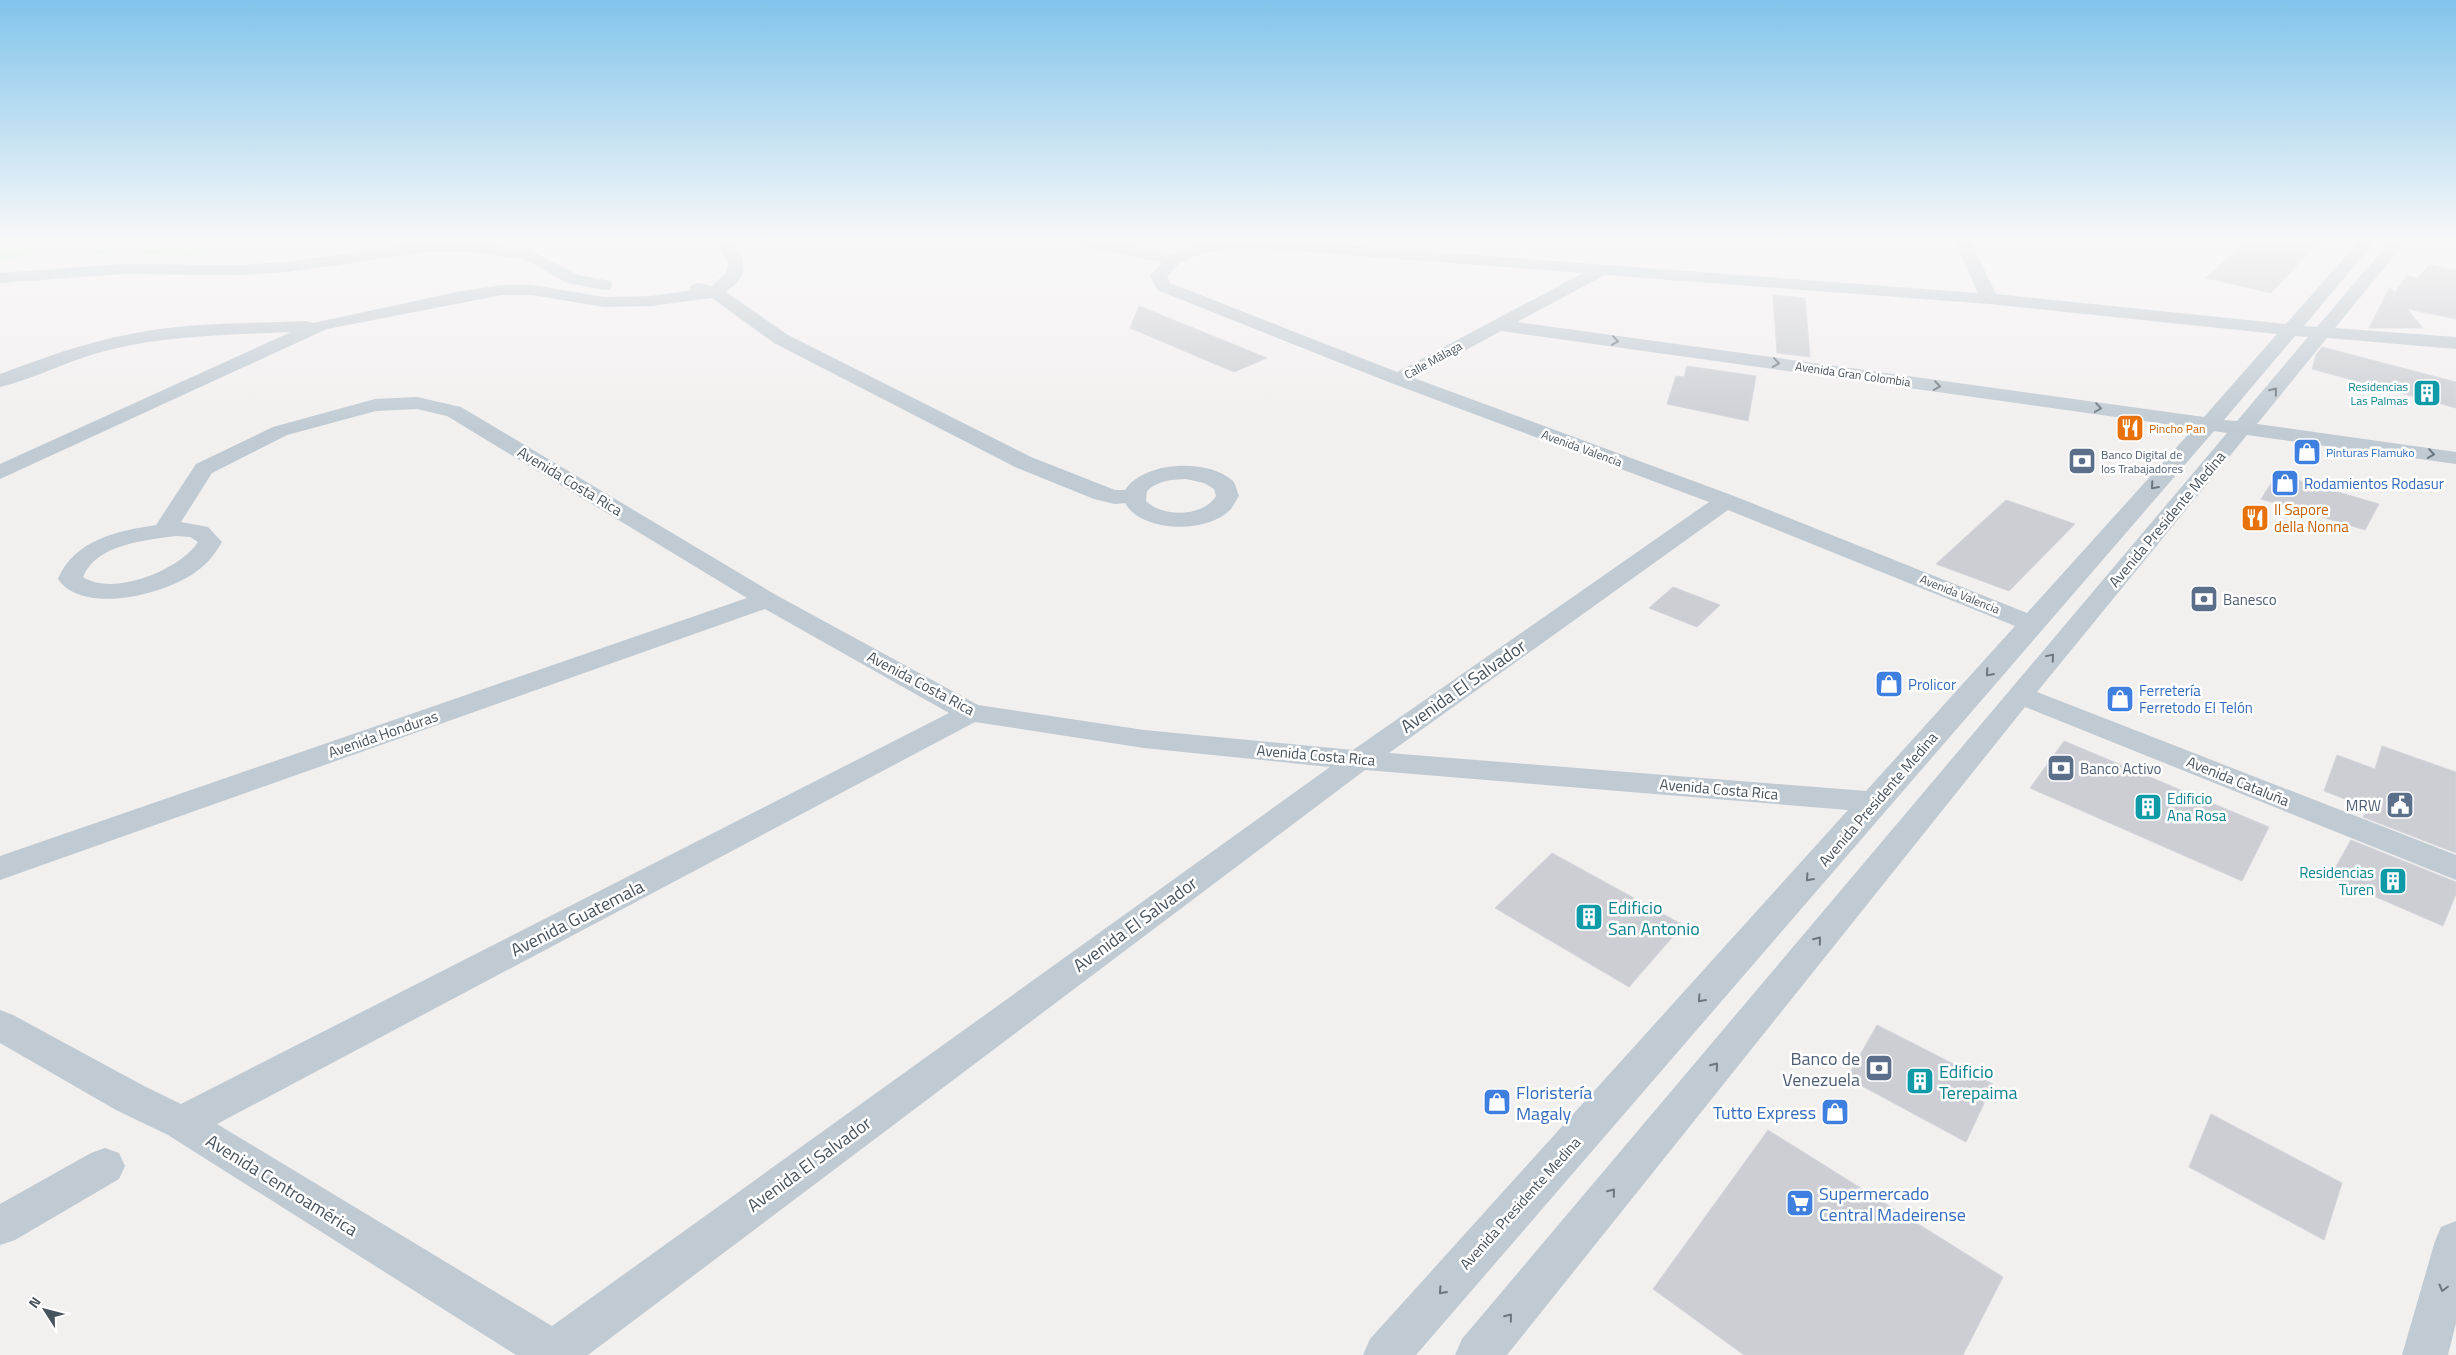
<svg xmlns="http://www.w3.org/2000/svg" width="2456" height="1355" font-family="'Titillium Web',sans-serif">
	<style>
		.green { fill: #bcf0d0 }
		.building { fill: #ccced4; stroke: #d3d5db }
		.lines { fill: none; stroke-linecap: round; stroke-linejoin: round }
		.minor { fill: #bfcad2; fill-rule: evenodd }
		.oneway { stroke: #6b7780 }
		.labels { text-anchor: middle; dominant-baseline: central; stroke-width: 5; stroke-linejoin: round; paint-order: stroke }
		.far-street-label { font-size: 12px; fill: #47535d; stroke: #fff }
		.far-culture-label { font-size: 12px; fill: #0d838f; stroke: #fff; text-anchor: end }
		.far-food-label { font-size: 12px; fill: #c56008; stroke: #fff; text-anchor: start }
		.far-shop-label { font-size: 12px; fill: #366cbe; stroke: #fff; text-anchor: start }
		.far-service-label { font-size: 12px; fill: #4e5e75; stroke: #fff; text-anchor: start }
		.street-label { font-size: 15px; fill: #47535d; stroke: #fff }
		.shop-label { font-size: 15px; fill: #366cbe; stroke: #fff; text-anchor: start }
		.food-label { font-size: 15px; fill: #c56008; stroke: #fff; text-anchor: start }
		.service-label { font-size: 15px; fill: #4e5e75; stroke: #fff; text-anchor: start }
		.culture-label { font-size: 15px; fill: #0d838f; stroke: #fff; text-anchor: start }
		.near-street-label { font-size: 18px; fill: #47535d; stroke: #fff }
		.near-culture-label { font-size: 18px; fill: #0d838f; stroke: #fff; text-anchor: start }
		.near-service-label { font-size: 18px; fill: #4e5e75; stroke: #fff; text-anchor: end }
		.near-shop-label { font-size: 18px; fill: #366cbe; stroke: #fff; text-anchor: start }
	</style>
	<rect width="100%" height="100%" fill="#f2efef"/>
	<!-- green -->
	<polygon class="green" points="0,240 304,240 188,256 130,253 95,254 79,249 59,248 0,261"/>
	<!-- building -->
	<g class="building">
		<polygon points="2247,240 2321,240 2271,293 2206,278"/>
		<polygon points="2430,265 2456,270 2456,319 2407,309 2423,328 2369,328 2390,287 2394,293 2407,276 2417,278"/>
		<polygon points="1773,295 1805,298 1810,357 1777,353"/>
		<polygon points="1139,306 1267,358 1234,372 1130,328"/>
		<polygon points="2322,347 2456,382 2456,408 2312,369 2316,355"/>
		<polygon points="1687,366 1756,376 1748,421 1667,404 1676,376 1684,377"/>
		<polygon points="2277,474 2379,504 2365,530 2261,499"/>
		<polygon points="2006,500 2075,524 2009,591 1936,564"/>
		<polygon points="1673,587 1720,605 1697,627 1649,608"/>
		<polygon points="2064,741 2269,827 2242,881 2030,788"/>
		<polygon points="2382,746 2456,772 2456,853 2363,817 2368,808 2324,791 2337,755 2375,769"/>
		<polygon points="2351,840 2456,882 2456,894 2443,926 2330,877"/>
		<polygon points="1552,853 1683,925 1629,987 1495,908"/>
		<polygon points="1877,1025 1993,1084 1966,1142 1847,1078"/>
		<polygon points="2211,1114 2342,1183 2324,1240 2189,1167"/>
		<polygon points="1768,1130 2003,1277 1963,1355 1744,1355 1653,1289"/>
	</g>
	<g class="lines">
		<!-- minor -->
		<g class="minor">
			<path d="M716 240H732C747 263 750 274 726 292L788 335 1031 457 1115 490H1125C1144 461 1208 458 1233 481 1236 485 1237 491 1239 496 1236 500 1234 505 1231 509 1208 534 1142 533 1125 503L1115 504 1094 499 1015 467 774 343 712 298 651 306 604 307 532 295H502L327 329 0 479V464L291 332C230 335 168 335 109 350 71 359 37 378 0 387V374C43 358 86 342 131 334 188 322 248 324 306 321L313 323 457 292 502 285H532L604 297 651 296 692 290 690 288 693 284 699 283 712 286 726 273 728 263ZM1186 479 1204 483 1214 489 1216 496C1203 517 1163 518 1146 501L1147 491C1158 480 1171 480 1186 479Z"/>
			<path d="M1068 240H1100L1173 254 1192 247 1228 240H1276L1978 293 1954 240H1970L1996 294 2286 324 2360 240H2376L2304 326 2317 327 2391 240H2407L2335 328 2456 337V349L2327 338 2257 424 2456 452V464L2247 435 2037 692 2456 855V880L2025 707 1507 1355H1455L1462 1339 2227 433 2214 431 1416 1355H1363L1370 1339 1848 810 1365 770 588 1355H516L168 1135 116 1110 0 1043V1010L13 1015 144 1086 181 1104 949 713 765 609 0 880V856L747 598 447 416 417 409 376 411 287 435 212 473 181 522 208 527 222 542C215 554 208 563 197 571 167 594 83 616 58 579 74 540 117 531 156 525L196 464 273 427 375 399 417 397 461 407 776 595 978 705 1144 730 1353 750 1709 502 1391 383 1157 290 1150 276 1162 262 1076 245ZM1242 247 1583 273 1397 372 1170 283 1167 277 1180 262 1202 254ZM1605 275 1989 304 2277 334 2204 417 1517 322ZM1501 331 2194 428 2027 613 1734 496 1414 378ZM2295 336 2308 337 2237 421 2224 420ZM1728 510 2015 626 1866 791 1389 753ZM176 536 190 537 198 542C180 570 113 597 83 577 96 544 146 540 176 536ZM975 722 1144 748 1330 767 552 1326 217 1124Z"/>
			<polygon points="428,242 467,242 530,250 578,275 610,281 612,285 610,289 604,290 567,283 525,259 467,252 428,252 287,272 240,275 122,274 0,283 0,273 122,264 240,265 287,262"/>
			<polygon points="105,1148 119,1153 125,1166 119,1179 15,1240 0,1245 0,1204 91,1153"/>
			<polygon points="2456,1221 2456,1323 2448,1355 2402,1355 2435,1241 2441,1227"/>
		</g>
	</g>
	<!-- one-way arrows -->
	<defs><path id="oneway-chevron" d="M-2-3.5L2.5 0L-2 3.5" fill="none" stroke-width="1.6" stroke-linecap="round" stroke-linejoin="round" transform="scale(1.25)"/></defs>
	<g class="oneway">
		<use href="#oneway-chevron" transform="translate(1615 341) rotate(8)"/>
		<use href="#oneway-chevron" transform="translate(1776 363) rotate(8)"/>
		<use href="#oneway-chevron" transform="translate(1937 386) rotate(8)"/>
		<use href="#oneway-chevron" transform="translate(2274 391) rotate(-51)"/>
		<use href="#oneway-chevron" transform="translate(2098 408) rotate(8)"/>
		<use href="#oneway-chevron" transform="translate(2431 454) rotate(8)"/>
		<use href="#oneway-chevron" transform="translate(2154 486) rotate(131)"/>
		<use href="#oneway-chevron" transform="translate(2051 657) rotate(-50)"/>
		<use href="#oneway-chevron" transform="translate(1989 673) rotate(131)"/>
		<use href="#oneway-chevron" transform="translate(1809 878) rotate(132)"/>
		<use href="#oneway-chevron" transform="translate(1818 940) rotate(-51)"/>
		<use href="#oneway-chevron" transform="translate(1701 999) rotate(132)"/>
		<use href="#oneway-chevron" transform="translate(1715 1066) rotate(-51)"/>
		<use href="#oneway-chevron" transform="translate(1612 1192) rotate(-51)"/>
		<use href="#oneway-chevron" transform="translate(2443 1288) rotate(105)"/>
		<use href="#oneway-chevron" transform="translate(1442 1291) rotate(132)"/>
		<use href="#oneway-chevron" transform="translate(1509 1317) rotate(-51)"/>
	</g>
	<!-- sky -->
	<linearGradient id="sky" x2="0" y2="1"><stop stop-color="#81c4eb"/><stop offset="0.56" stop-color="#f9f8f8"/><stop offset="1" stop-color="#f9f8f8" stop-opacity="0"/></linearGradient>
	<rect width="2456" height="430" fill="url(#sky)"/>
	<!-- icons -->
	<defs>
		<symbol id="building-square" viewBox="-11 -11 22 22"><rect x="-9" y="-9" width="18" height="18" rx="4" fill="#0f9aa8" stroke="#fff"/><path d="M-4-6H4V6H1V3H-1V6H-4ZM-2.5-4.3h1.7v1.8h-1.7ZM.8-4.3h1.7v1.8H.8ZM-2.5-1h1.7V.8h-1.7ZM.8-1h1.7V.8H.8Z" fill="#fff"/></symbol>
		<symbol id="restaurant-square" viewBox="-11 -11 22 22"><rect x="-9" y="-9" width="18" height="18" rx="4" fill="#e8710a" stroke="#fff"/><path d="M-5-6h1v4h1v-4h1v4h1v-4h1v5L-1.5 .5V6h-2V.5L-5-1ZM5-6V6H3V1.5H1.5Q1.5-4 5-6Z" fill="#fff"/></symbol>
		<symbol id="shop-square" viewBox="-11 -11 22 22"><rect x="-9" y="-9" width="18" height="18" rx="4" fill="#3f7fe0" stroke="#fff"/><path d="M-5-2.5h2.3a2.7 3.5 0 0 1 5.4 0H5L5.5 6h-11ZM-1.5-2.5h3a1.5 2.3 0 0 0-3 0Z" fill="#fff"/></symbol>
		<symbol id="bank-square" viewBox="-11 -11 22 22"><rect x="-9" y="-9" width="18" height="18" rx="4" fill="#5c6f8a" stroke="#fff"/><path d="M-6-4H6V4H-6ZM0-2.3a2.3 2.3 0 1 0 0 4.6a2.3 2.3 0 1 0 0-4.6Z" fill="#fff"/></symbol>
		<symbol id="civic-square" viewBox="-11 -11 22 22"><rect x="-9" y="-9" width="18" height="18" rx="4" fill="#5c6f8a" stroke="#fff"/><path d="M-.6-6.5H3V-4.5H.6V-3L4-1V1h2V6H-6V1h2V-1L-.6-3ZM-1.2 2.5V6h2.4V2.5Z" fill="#fff"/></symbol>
		<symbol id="supermarket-square" viewBox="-11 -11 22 22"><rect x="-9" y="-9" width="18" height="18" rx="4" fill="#3f7fe0" stroke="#fff"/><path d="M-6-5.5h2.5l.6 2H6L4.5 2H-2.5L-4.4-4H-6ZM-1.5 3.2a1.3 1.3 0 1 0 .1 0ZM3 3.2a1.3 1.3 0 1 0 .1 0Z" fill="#fff"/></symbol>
	</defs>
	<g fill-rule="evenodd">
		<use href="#building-square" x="2411" y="377" width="32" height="32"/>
		<use href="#restaurant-square" x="2114" y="412" width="32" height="32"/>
		<use href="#shop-square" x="2291" y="436" width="32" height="32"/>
		<use href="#bank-square" x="2066" y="445" width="32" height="32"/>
		<use href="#shop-square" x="2269" y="467" width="32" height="32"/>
		<use href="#restaurant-square" x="2239" y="502" width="32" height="32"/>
		<use href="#bank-square" x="2188" y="583" width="32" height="32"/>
		<use href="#shop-square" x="1873" y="668" width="32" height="32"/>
		<use href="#shop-square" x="2104" y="683" width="32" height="32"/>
		<use href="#bank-square" x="2045" y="752" width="32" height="32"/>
		<use href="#civic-square" x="2384" y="789" width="32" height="32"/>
		<use href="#building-square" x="2132" y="791" width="32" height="32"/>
		<use href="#building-square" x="2377" y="865" width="32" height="32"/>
		<use href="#building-square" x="1573" y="901" width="32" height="32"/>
		<use href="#bank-square" x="1863" y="1052" width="32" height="32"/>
		<use href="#building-square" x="1904" y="1065" width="32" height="32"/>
		<use href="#shop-square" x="1481" y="1086" width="32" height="32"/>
		<use href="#shop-square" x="1819" y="1096" width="32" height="32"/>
		<use href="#supermarket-square" x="1784" y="1187" width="32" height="32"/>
	</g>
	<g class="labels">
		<!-- far-street labels -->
		<g class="far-street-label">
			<text transform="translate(1433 360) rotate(-29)">Calle Málaga</text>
			<text transform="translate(1853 374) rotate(8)">Avenida Gran Colombia</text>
			<text transform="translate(1582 448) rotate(20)">Avenida Valencia</text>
			<text transform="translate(1960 594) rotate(22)">Avenida Valencia</text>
		</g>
		<!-- far-culture labels -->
		<g class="far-culture-label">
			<text x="2408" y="386">Residencias<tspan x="2408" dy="14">Las Palmas</tspan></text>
		</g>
		<!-- far-food labels -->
		<g class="far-food-label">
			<text x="2149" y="428">Pincho Pan</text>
		</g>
		<!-- far-shop labels -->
		<g class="far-shop-label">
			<text x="2326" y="452">Pinturas Flamuko</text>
		</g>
		<!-- far-service labels -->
		<g class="far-service-label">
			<text x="2101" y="454">Banco Digital de<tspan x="2101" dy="14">los Trabajadores</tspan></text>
		</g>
		<!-- street labels -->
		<g class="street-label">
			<text transform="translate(570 481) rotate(31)">Avenida Costa Rica</text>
			<text transform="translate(2167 519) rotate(-50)">Avenida Presidente Medina</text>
			<text transform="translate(921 683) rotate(28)">Avenida Costa Rica</text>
			<text transform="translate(383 734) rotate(-19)">Avenida Honduras</text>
			<text transform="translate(1316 755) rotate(5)">Avenida Costa Rica</text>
			<text transform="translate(2238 781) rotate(22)">Avenida Cataluña</text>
			<text transform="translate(1719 789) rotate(5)">Avenida Costa Rica</text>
			<text transform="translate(1878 799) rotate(-49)">Avenida Presidente Medina</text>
			<text transform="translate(1520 1203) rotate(-48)">Avenida Presidente Medina</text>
		</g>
		<!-- shop labels -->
		<g class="shop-label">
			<text x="2304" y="483">Rodamientos Rodasur</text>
			<text x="1908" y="684">Prolicor</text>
			<text x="2139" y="690">Ferretería<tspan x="2139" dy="17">Ferretodo El Telón</tspan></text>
		</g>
		<!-- food labels -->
		<g class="food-label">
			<text x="2274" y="509">Il Sapore<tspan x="2274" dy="17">della Nonna</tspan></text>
		</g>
		<!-- service labels -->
		<g class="service-label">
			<text x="2223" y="599">Banesco</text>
			<text x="2080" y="768">Banco Activo</text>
			<text x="2381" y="805" text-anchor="end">MRW</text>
		</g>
		<!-- culture labels -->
		<g class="culture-label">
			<text x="2167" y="798">Edificio<tspan x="2167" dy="17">Ana Rosa</tspan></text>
			<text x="2374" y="872" text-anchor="end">Residencias<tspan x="2374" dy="17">Turen</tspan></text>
		</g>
		<!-- near-street labels -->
		<g class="near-street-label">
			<text transform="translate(1463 686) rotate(-35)">Avenida El Salvador</text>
			<text transform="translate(577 918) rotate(-27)">Avenida Guatemala</text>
			<text transform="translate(1135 924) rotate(-36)">Avenida El Salvador</text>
			<text transform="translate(809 1164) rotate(-36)">Avenida El Salvador</text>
			<text transform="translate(282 1185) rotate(32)">Avenida Centroamérica</text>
		</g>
		<!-- near-culture labels -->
		<g class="near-culture-label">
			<text x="1608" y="907">Edificio<tspan x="1608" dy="21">San Antonio</tspan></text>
			<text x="1939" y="1071">Edificio<tspan x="1939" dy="21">Terepaima</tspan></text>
		</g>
		<!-- near-service labels -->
		<g class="near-service-label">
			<text x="1860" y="1058">Banco de<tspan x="1860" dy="21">Venezuela</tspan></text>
		</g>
		<!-- near-shop labels -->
		<g class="near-shop-label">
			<text x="1516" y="1092">Floristería<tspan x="1516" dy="21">Magaly</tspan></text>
			<text x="1816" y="1112" text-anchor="end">Tutto Express</text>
			<text x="1819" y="1193">Supermercado<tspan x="1819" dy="21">Central Madeirense</tspan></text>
		</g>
	</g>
	<!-- north arrow -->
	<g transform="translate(45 1310) rotate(306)" stroke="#ffffff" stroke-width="4" paint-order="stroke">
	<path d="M0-4L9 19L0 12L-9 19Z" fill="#47535d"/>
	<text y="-8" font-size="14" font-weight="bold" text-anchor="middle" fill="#47535d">N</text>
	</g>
</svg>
